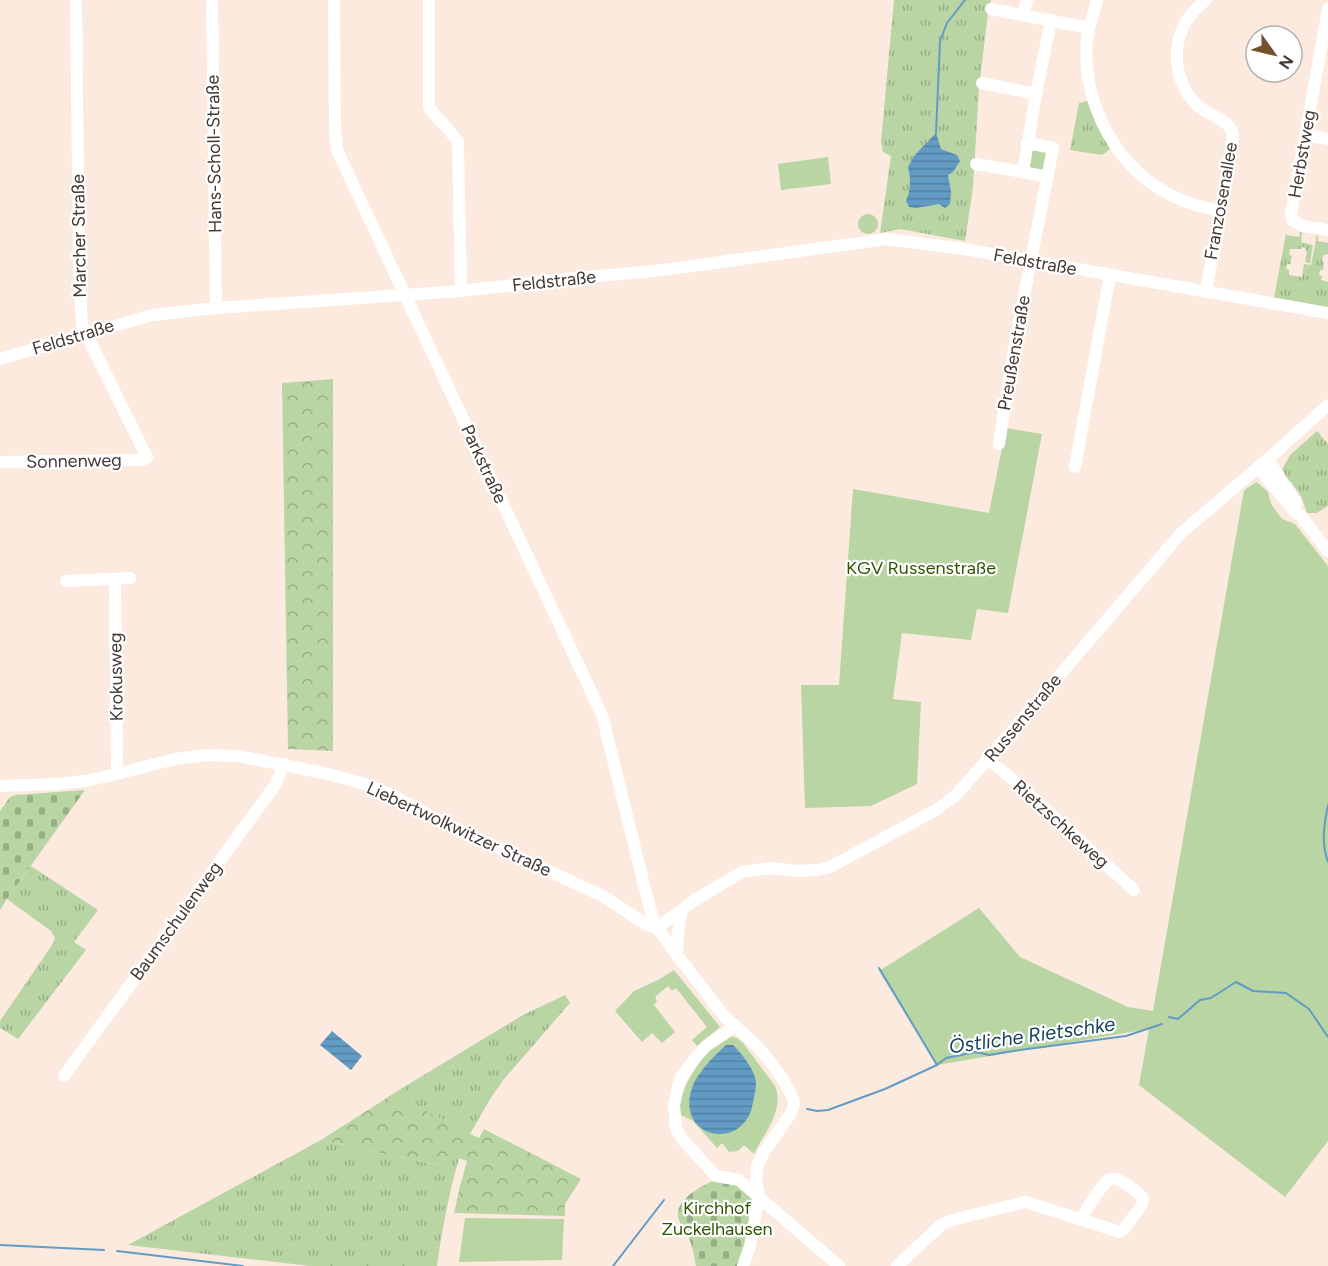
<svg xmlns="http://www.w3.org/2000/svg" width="1328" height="1266" font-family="Figtree,sans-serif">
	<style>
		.grass { fill: url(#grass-tufts) }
		.forest { fill: url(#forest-crowns) }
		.cemetery { fill: url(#cemetery-stones) }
		.green { fill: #b8d5a3 }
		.water { fill: url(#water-rules) }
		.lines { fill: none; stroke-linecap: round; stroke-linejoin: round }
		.stream { stroke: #629bc4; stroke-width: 2 }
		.minor { stroke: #fff; stroke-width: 12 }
		.labels { text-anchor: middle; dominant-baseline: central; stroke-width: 4.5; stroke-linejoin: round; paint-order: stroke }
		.street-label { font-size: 18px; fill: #423934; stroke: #fff }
		.park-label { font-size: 18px; fill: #2f5500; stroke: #fff }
		.water-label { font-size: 20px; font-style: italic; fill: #164360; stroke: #fff }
	</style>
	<defs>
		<pattern id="grass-tufts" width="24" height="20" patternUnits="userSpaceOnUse" patternTransform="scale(1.5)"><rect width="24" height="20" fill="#b8d5a3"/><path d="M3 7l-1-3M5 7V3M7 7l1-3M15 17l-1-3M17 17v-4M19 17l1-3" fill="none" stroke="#97ae86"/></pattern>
		<pattern id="forest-crowns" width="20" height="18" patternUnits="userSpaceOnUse" patternTransform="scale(1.5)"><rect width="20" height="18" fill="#b8d5a3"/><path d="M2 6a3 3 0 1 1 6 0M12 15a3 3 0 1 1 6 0" fill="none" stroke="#97ae86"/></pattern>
		<pattern id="cemetery-stones" width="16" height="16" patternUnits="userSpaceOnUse" patternTransform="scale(1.5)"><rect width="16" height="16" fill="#b8d5a3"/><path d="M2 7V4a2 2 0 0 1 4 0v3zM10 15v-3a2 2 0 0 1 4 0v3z" fill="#97ae86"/></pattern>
		<pattern id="water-rules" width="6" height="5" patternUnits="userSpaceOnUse" patternTransform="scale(1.5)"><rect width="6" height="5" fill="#629bc4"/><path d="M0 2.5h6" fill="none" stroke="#527fa0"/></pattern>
	</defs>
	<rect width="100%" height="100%" fill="#fceadf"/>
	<!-- grass -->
	<g class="grass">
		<polygon points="894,0 991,0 988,13 979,88 973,187 965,241 900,229 880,233 891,156 883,152 881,142"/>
		<polygon points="1092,100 1115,146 1102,155 1070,150 1079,103"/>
		<polygon points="1027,143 1053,148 1048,177 1023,172"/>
		<polygon points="1287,228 1286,235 1299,237 1300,232 1302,232 1301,242 1313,245 1310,263 1305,262 1307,251 1305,250 1306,248 1302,247 1301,249 1290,249 1289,255 1292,256 1290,264 1287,264 1286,269 1289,270 1289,275 1302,277 1304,264 1311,265 1317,235 1318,235 1318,241 1328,243 1328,254 1323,255 1322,261 1324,262 1323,270 1320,270 1319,275 1322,276 1321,280 1328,282 1328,308 1274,298"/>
		<polygon points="1317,431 1328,444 1328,506 1317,513 1307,513 1301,496 1291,482 1287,480 1282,470 1290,455"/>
		<polygon points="31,866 98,910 74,942 86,950 18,1039 0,1028 0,1021 52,945 55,938 51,931 7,899"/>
		<polygon points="565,995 570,1003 504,1079 490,1099 470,1134 404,1099 404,1087 523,1015"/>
		<path d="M321 1140 436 1165 449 1155 459 1158C449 1194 442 1229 437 1266H310L128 1245Z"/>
	</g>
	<!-- forest -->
	<g class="forest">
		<polygon points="333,379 333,751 288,749 282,383"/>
		<polygon points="404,1087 404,1099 470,1134 479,1138 484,1129 581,1179 565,1204 565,1216 454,1213 460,1186 467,1161 449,1155 436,1165 321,1140"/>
	</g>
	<!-- cemetery -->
	<g class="cemetery">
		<polygon points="85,790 7,899 0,910 0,811 10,797 15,795"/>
		<path d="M718 1179 739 1186 749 1193 755 1208 739 1266H696C694 1257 693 1247 689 1238 686 1230 679 1225 678 1216 676 1198 703 1185 718 1179Z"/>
	</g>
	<!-- green -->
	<g class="green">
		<polygon points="828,157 831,184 781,190 778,164"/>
		<circle cx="868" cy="224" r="10"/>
		<polygon points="1006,428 1042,434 1008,613 977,609 971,640 902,633 893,699 921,702 917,784 871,806 805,808 801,685 839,685 853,489 989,513"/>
		<polygon points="1257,482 1268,492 1271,504 1282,519 1295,524 1328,566 1328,1141 1285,1197 1139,1085 1149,1029 937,1065 879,971 979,908 1020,957 1128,1007 1153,1011 1244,490"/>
		<polygon points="674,970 720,1027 697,1046 692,1040 707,1027 676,988 672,991 668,986 655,997 657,1001 654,1005 675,1032 662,1043 652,1033 642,1042 615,1011 634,991 658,980"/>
		<path d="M730 1036 737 1038 743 1043 775 1086C785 1110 764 1133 754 1154L744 1145 738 1151 729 1152 722 1143 717 1148 693 1121 681 1115C674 1095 704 1051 721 1040 724 1038 727 1038 730 1036Z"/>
		<polygon points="465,1218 564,1219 562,1260 459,1262"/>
	</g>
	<!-- water -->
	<g class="water">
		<path d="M936 133 941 149 957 155 960 161 953 172 948 175 951 192 950 204 945 208 939 204 916 208 909 207 906 201C911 189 911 180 908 167L914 156Z"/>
		<polygon points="332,1031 362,1056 351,1070 320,1045"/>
		<path d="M726 1045H733C742 1054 756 1071 756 1084 756 1088 755 1093 754 1097 753 1102 752 1107 751 1111 736 1151 676 1136 692 1088 697 1073 715 1055 726 1045Z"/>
	</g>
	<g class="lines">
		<!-- stream -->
		<g class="stream">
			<polyline points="936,133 940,41 947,23 965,0"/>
			<path d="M1328 805C1324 825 1321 843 1328 862"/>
			<polyline points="879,968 937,1065"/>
			<polyline points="1169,1017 1178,1019 1200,1000 1211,998 1236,982 1253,991 1286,993 1309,1009 1328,1037"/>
			<polyline points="807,1109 817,1111 828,1110 885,1089 937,1065 946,1058 976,1052 989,1055 1020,1050 1126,1036 1162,1024"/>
			<polyline points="0,1245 104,1250"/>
			<polyline points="117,1251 243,1266"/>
			<polyline points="613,1266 664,1200"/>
		</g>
		<!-- minor -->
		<g class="minor">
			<polyline points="212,0 216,308"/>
			<polyline points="334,0 335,129 337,150 602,715 650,909 657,928 677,955 724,1016 757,1046 773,1065 785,1083 793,1098 794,1105 791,1113 764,1152 757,1166 756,1181 759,1196 750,1246 743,1266"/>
			<path d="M429 0V107C438 120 450 129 458 142L461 291"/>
			<path d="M1097 0C1093 13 1089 27 1087 40 1082 105 1117 171 1177 198 1191 205 1206 208 1221 211"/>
			<polyline points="991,9 1089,28"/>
			<polyline points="1328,9 1291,215 1292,220 1303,226 1328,230"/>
			<polyline points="1023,14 1027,0"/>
			<polyline points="982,83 1036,94"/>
			<polyline points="1305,135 1328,139"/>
			<polyline points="976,164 1023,172"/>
			<polyline points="1048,177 1023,172 1036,94 1051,20"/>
			<path d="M1206 291 1221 211 1233 135C1230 119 1209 116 1198 106 1175 84 1170 47 1187 20 1192 12 1199 6 1206 0"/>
			<polyline points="0,359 152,315 216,308 461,291 566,279 663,270 887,239 964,249 1328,313"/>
			<polyline points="999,444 1015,342 1053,148 1027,143"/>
			<polyline points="1268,459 1296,503"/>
			<polyline points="0,462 143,460 147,457 82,326 79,269 76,0"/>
			<polyline points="1075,467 1110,275"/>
			<polyline points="1258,467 1293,510 1300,515 1328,551"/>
			<polyline points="115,579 117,774"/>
			<polyline points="66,581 130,578"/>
			<polyline points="988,759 1019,785 1134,890"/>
			<polyline points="0,786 58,784 85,781 117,774 175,759 207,755 238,756 324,773 365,784 390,794 440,821 603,896 647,925 657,928"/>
			<polyline points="657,928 695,900 742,872 770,868 796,871 817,870 830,867 936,810 956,795 988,759 1181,533 1268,459 1328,405"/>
			<polyline points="677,955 678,933 682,910"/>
			<polyline points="736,1026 706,1046 696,1057 682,1076 679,1082 674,1105 676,1129 682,1139 716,1176 739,1180 839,1266"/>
			<polyline points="64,1076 275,785 284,764"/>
			<path d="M897 1266 941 1225 949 1221 964 1217 1026 1202 1120 1232 1124 1229 1142 1205 1143 1199C1139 1192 1132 1188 1126 1184 1120 1180 1115 1177 1108 1180 1101 1185 1086 1211 1081 1219"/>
		</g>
	</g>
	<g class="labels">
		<!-- street labels -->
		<g class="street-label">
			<text transform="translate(214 154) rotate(-91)">Hans-Scholl-Straße</text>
			<text transform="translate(1302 154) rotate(-80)">Herbstweg</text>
			<text transform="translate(1221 201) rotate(-80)">Franzosenallee</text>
			<text transform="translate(79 236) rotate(-91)">Marcher Straße</text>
			<text transform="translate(1035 262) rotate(10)">Feldstraße</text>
			<text transform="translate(554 281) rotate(-6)">Feldstraße</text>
			<text transform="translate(73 337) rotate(-17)">Feldstraße</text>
			<text transform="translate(1014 353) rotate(-80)">Preußenstraße</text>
			<text transform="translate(74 461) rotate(-1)">Sonnenweg</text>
			<text transform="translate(484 464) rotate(65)">Parkstraße</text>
			<text transform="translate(116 677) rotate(-91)">Krokusweg</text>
			<text transform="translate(1023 718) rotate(-50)">Russenstraße</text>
			<text transform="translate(1061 824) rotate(42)">Rietzschkeweg</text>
			<text transform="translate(459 829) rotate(25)">Liebertwolkwitzer Straße</text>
			<text transform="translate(176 921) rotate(-54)">Baumschulenweg</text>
		</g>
		<!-- park labels -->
		<g class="park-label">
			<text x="921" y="568">KGV Russenstraße</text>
			<text x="717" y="1208">Kirchhof<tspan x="717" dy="21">Zuckelhausen</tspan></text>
		</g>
		<!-- water labels -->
		<g class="water-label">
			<text transform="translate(1032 1035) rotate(-8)">Östliche Rietschke</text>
		</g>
	</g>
	<!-- north arrow -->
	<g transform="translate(1274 54) rotate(124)"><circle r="28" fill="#ffffff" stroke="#b3b0ae" stroke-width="1.5"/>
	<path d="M0-4.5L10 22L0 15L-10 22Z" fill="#74512a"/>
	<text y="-9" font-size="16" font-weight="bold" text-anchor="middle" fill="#423934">N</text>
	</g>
</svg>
